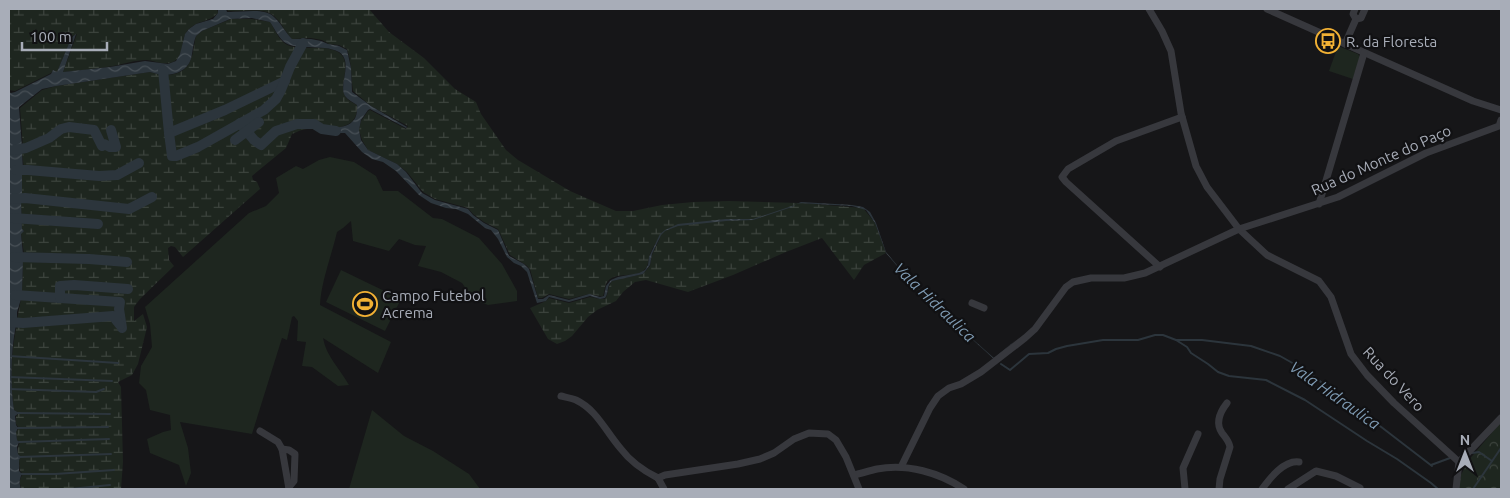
<svg xmlns="http://www.w3.org/2000/svg" width="1510" height="498" font-family="Ubuntu,sans-serif">
	<style>
		.green { fill: #1e261f }
		.forest { fill: url(#forest-crowns) }
		.wetland { fill: url(#wetland-marsh) }
		.water { fill: url(#water-waves) }
		.lines { fill: none; stroke-linecap: round; stroke-linejoin: round }
		.stream { stroke: #2c353c; stroke-width: 2 }
		.river { stroke: #2c353c; stroke-width: 10 }
		.minor { stroke: #37383d; stroke-width: 7 }
		.labels { text-anchor: middle; dominant-baseline: central; stroke-width: 4.5; stroke-linejoin: round; paint-order: stroke }
		.poi-label { font-size: 15px; fill: #a8adb8; stroke: #111113; text-anchor: start }
		.street-label { font-size: 15px; fill: #a8adb8; stroke: #111113 }
		.water-label { font-size: 16px; font-style: italic; fill: #7f9bb3; stroke: #111113 }
	</style>
	<defs>
		<pattern id="forest-crowns" width="20" height="18" patternUnits="userSpaceOnUse" patternTransform="scale(1.25)"><rect width="20" height="18" fill="#1e261f"/><path d="M2 6a3 3 0 1 1 6 0M12 15a3 3 0 1 1 6 0" fill="none" stroke="#3c433d"/></pattern>
		<pattern id="wetland-marsh" width="20" height="14" patternUnits="userSpaceOnUse" patternTransform="scale(1.25)"><rect width="20" height="14" fill="#1e261f"/><path d="M1 5h8M5 5V1M11 12h8M15 12V8" fill="none" stroke="#3c433d"/></pattern>
		<pattern id="water-waves" width="16" height="10" patternUnits="userSpaceOnUse" patternTransform="scale(1.25)"><rect width="16" height="10" fill="#2c353c"/><path d="M0 5q4-4 8 0t8 0" fill="none" stroke="#485056"/></pattern>
	</defs>
	<rect width="100%" height="100%" fill="#161618"/>
	<!-- green -->
	<g class="green">
		<polygon points="1338,46 1358,54 1360,57 1353,79 1329,71"/>
		<path d="M330 157 354 162 376 176 383 191H398L433 218 442 219 479 238 502 264 517 291V301L488 305 474 300 462 283 441 272 418 266 426 246 415 245 399 239 389 251 353 241 351 221 343 228 337 232C332 254 321 282 320 305L391 342 378 373 323 338C326 356 340 369 349 385L338 386 312 367 302 366 306 342 297 341 298 321 294 316 292 317 287 340 282 338 252 434 180 422 188 448 191 473 186 486 179 465 150 453 147 439 163 432 171 430 170 415 150 410 146 390 139 383 141 366 152 347 150 324 145 307 249 213 266 206 279 193 276 178 296 166 303 169 319 160Z"/>
		<polygon points="341,270 401,299 385,331 326,302"/>
		<polygon points="372,410 404,436 433,451 469,474 480,489 349,489"/>
	</g>
	<!-- forest -->
	<polygon class="forest" points="1501,422 1501,489 1458,489 1461,475 1468,461"/>
	<!-- wetland -->
	<g class="wetland">
		<path d="M9 9H217L218 13C208 23 198 20 189 29 180 37 185 52 176 60 168 67 156 61 147 60 136 60 123 64 113 66 96 69 80 70 63 72L77 34 71 37 66 34 62 36 70 41 57 72 53 70 51 73 15 91 9 90Z"/>
		<path d="M227 9H369L389 32 424 58 455 89 476 102 481 114 506 150 518 160 570 191 616 211H633L662 205 693 202 729 201 801 203 863 208 875 223 886 253 864 265 854 280 822 238 786 252 733 275 688 292 646 280 635 282 623 292 616 301 597 310 588 317 572 336 565 341 557 344 548 339 530 308 546 301 549 298 569 303 590 297 600 299H605C609 294 607 287 612 281L643 274 650 266 652 255 660 238C656 242 652 248 650 254 648 259 649 265 645 269 636 279 617 271 608 281 604 285 605 291 603 296H600L589 294 569 299 549 294 542 298H538L530 269 526 265 510 255 498 229 484 222 473 214 468 208 435 199 423 192 407 172 397 164 368 150 362 140 359 130 361 121 368 111 370 110 406 129 408 126 371 106 353 91C351 77 352 63 347 49L339 45 329 44 322 40 311 38 292 39C285 32 282 23 275 17 264 6 242 13 228 11Z"/>
		<path d="M231 19H252L270 22C274 28 277 36 283 42 294 53 323 43 338 52 354 62 338 84 345 96 347 100 353 103 357 105 359 134 325 127 307 129 302 129 297 132 292 134L286 148 252 176 253 180 257 182 260 189 183 257 175 247 171 246 168 248 169 260 174 266 140 299 134 307V321L143 314 147 327 138 364 132 375 118 382 121 387 123 462 121 489H22C19 484 19 479 23 474L20 471 19 460 21 457 18 454V447L20 442 17 440 16 432 19 428 16 424V416L19 413 14 410C10 385 11 350 17 325L24 323 17 320 21 299 29 296 22 292 23 260 27 257 24 254 21 233 24 231 22 229 21 201 25 198 22 196V174L28 170 24 169 22 153 26 148 23 147 20 108 42 90 56 86 150 72C165 77 185 77 191 59 194 52 194 43 196 36L202 31Z"/>
	</g>
	<!-- water -->
	<path class="water" d="M218 9H226L227 12C241 13 264 7 274 17 281 23 285 32 292 39H311L321 41 328 44 339 46 347 50 351 68 352 92 371 106 407 127 406 128 370 109 368 110 361 120 359 130 361 140 368 150 397 164 406 172 422 193 435 200 468 209 473 215 484 223 498 230 509 256 524 264 529 269 538 299H543L549 295 569 300 589 294 600 297 604 296 606 286 611 280 618 277 639 273 645 270 648 265 649 257 660 234 665 230 678 224 726 219H753L792 206 801 202 852 205 863 207 870 212 876 223 886 252 902 271 933 304 994 358 1017 339 994 359 933 304 902 272 886 253 875 223 866 210 852 206 798 203 792 207 753 220 726 221 678 226 665 231 661 235 652 254 650 265 643 274 612 281C606 286 609 293 605 298L600 299 590 296 569 302 549 297 546 301 537 303 527 272 521 266 514 263 507 257 498 239 491 230 485 228 468 214 456 209 446 208 431 203 419 195 396 171 383 162 372 159 362 152 345 133H336L322 129C339 127 359 129 357 105 353 102 348 100 345 96 338 85 354 62 339 52 323 43 294 52 283 41 278 36 274 28 270 22L252 18 230 19 202 31 196 36C193 43 193 51 191 59 185 76 165 77 150 72L56 86 42 89 19 107 22 147 26 148 22 153 23 169 28 170 22 174V196L25 198 21 201 22 229 24 231 21 234 23 254 26 257 23 260 22 292 29 296 21 299 17 312V320L23 323 16 325C11 349 10 386 14 410L19 413 15 416 16 425 18 428 16 432 17 440 19 442 17 447 18 454 21 457 19 460V471L22 474C19 479 19 484 21 489H9V92L11 93 15 92 51 74 53 70 57 72 70 41 63 36 66 35 71 38 76 34 63 72 110 67 145 61 168 64 176 61 180 54 185 34 189 29 196 24 213 19 218 13Z"/>
	<g class="lines">
		<!-- stream -->
		<g class="stream">
			<polyline points="1176,340 1187,347 1191,353 1208,364 1218,372 1229,376 1266,380 1305,400 1367,441 1397,459 1431,483 1438,489"/>
			<polyline points="9,356 118,363"/>
			<polyline points="1001,364 1010,370 1029,354 1048,353 1056,349 1067,346 1103,340 1138,340 1155,335 1163,335 1176,340 1202,340 1251,346 1280,356 1296,365 1307,373 1315,377 1328,388 1350,403 1432,466"/>
			<polyline points="9,377 112,381"/>
			<polyline points="9,389 96,392 104,389"/>
			<polyline points="17,413 110,414"/>
			<polyline points="16,428 108,427"/>
			<polyline points="19,442 109,439"/>
			<polyline points="1472,453 1479,452 1492,461"/>
			<polyline points="19,457 111,454"/>
			<polyline points="1431,465 1450,458"/>
			<polyline points="21,474 55,474 114,470"/>
			<polyline points="70,489 110,485"/>
			<polyline points="1473,489 1501,448"/>
		</g>
		<!-- river -->
		<g class="river">
			<polyline points="163,70 169,133 225,110 285,81"/>
			<polyline points="240,123 254,140 261,145 276,131 297,124 314,124 322,129 336,131"/>
			<polyline points="169,133 172,156 176,156 198,147 264,110 276,99 281,90 290,67 303,43"/>
			<polyline points="235,140 259,122"/>
			<polyline points="14,150 26,148 49,138 61,129 69,127 94,130 102,146 104,144 110,147 116,147 111,130"/>
			<polyline points="16,170 28,170 99,176 117,175 139,163"/>
			<polyline points="12,199 25,198 129,209 152,197"/>
			<polyline points="13,218 98,224"/>
			<polyline points="14,257 89,259 127,262"/>
			<polyline points="15,295 120,302 119,309 122,328"/>
			<polyline points="60,298 60,286 74,285 128,289"/>
			<polyline points="9,322 23,323 113,316 120,325"/>
		</g>
		<!-- minor -->
		<g class="minor">
			<polyline points="1149,9 1162,31 1171,51 1181,113 1196,166 1207,187 1239,229 1267,255 1319,281 1331,297 1351,354 1367,375 1394,403 1459,462"/>
			<polyline points="1267,9 1473,101 1501,110"/>
			<polyline points="1355,9 1353,14 1356,19"/>
			<polyline points="1345,44 1356,19 1361,18 1365,9"/>
			<polyline points="1319,204 1364,53"/>
			<polyline points="1160,267 1066,182 1062,177 1068,169 1116,141 1182,117"/>
			<polyline points="972,303 984,308"/>
			<path d="M561 396C565 397 571 398 576 400 597 410 606 432 621 449 630 461 644 471 658 478"/>
			<polyline points="260,431 278,442 282,449 289,489"/>
			<polyline points="282,449 289,450 295,454 294,481 289,487"/>
			<polyline points="1459,462 1501,418"/>
			<polyline points="901,467 930,408 938,396 949,388 961,384 981,372 1025,338 1035,329 1066,287 1073,282 1091,278 1124,278 1145,273 1239,229 1338,197 1426,153 1499,126 1501,120"/>
			<path d="M854 475C862 473 869 471 877 469 907 463 940 473 964 489"/>
			<polyline points="658,478 665,475 738,464 760,459 774,453 794,439 809,433 828,434 836,440 846,457 859,489"/>
			<polyline points="658,478 664,489"/>
			<polyline points="1185,489 1183,468 1198,434"/>
			<path d="M1219 489 1220 479 1230 447C1229 441 1225 437 1222 433 1215 423 1220 412 1227 403"/>
			<path d="M1262 489C1270 478 1284 460 1299 462"/>
			<polyline points="1288,489 1316,471 1336,476 1360,488"/>
			<polyline points="1456,489 1459,462"/>
		</g>
	</g>
	<!-- icons -->
	<defs>
		<symbol id="bus-ring" viewBox="-11 -11 22 22"><circle r="9.5" fill="#111113" stroke="#f2b134" stroke-width="1.5"/><path d="M-5-6H5V4H4V6H2V4H-2V6H-4V4H-5ZM-3.5-4V0h7V-4ZM-3.5 1.2v1.5H-2V1.2ZM2 1.2v1.5H3.5V1.2Z" fill="#f2b134"/></symbol>
		<symbol id="stadium-ring" viewBox="-11 -11 22 22"><circle r="9.5" fill="#111113" stroke="#f2b134" stroke-width="1.5"/><path d="M0-5a6.5 5 0 1 0 0 10a6.5 5 0 1 0 0-10ZM-3.5-1.8h7v3.6h-7Z" fill="#f2b134"/></symbol>
	</defs>
	<g fill-rule="evenodd">
		<use href="#bus-ring" x="1314" y="27" width="28" height="28"/>
		<use href="#stadium-ring" x="351" y="290" width="28" height="28"/>
	</g>
	<g class="labels">
		<!-- poi labels -->
		<g class="poi-label">
			<text x="1346" y="41">R. da Floresta</text>
			<text x="382" y="295">Campo Futebol<tspan x="382" dy="17">Acrema</tspan></text>
		</g>
		<!-- street labels -->
		<g class="street-label">
			<text transform="translate(1381 160) rotate(-24)">Rua do Monte do Paço</text>
			<text transform="translate(1394 379) rotate(47)">Rua do Vero</text>
		</g>
		<!-- water labels -->
		<g class="water-label">
			<text transform="translate(935 302) rotate(44)">Vala Hidraulica</text>
			<text transform="translate(1335 395) rotate(35)">Vala Hidraulica</text>
		</g>
	</g>
	<!-- border -->
	<rect width="1510" height="498" fill="none" stroke="#a8adb8" stroke-width="20"/>
	<!-- north arrow -->
	<g transform="translate(1465 453)" stroke="#111113" stroke-width="4" paint-order="stroke">
	<path d="M0-4L9 19L0 12L-9 19Z" fill="#a8adb8"/>
	<text y="-8" font-size="14" font-weight="bold" text-anchor="middle" fill="#a8adb8">N</text>
	</g>
	<!-- scale -->
	<path d="M22 42v8h85v-8" fill="none" stroke="#a8adb8" stroke-width="2.5"/>
	<text x="30" y="42" font-size="15" fill="#a8adb8" stroke="#111113" stroke-width="4" paint-order="stroke">100 m</text>
</svg>
